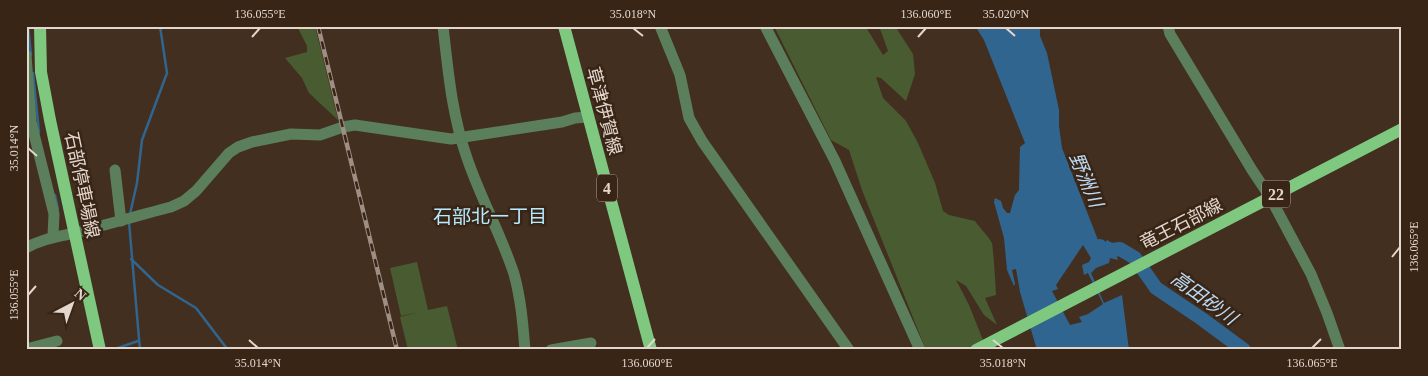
<svg xmlns="http://www.w3.org/2000/svg" width="1428" height="376" font-family="'Times New Roman','Noto Sans JP',serif">
	<style>
		.green { fill: #495c31 }
		.water { fill: #30658f; fill-rule: evenodd }
		.lines { fill: none; stroke-linecap: round; stroke-linejoin: round }
		.stream { stroke: #30658f; stroke-width: 2.5 }
		.river { stroke: #30658f; stroke-width: 14 }
		.minor { stroke: #5b7e5b; stroke-width: 11 }
		.major { stroke: #7ec87f; stroke-width: 12 }
		.rail-casing { stroke: #9e8e83; stroke-width: 4.5 }
		.rail { stroke: #382516; stroke-width: 2.5; stroke-dasharray: 8; stroke-linecap: butt }
		.ticks { fill: none; stroke: #e3d6cd; stroke-width: 2 }
		.labels { text-anchor: middle; dominant-baseline: central; stroke-width: 5; stroke-linejoin: round; paint-order: stroke }
		.shield { fill: #382516; stroke: #b0a196; stroke-width: 1 }
		.shield-label { font-size: 16px; font-weight: bold; fill: #e3d6cd }
		.street-label { font-size: 18px; fill: #e3d6cd; stroke: #382516 }
		.water-label { font-size: 19px; font-style: italic; fill: #bcd9f3; stroke: #382516 }
		.neighbourhood-label { font-size: 19px; fill: #b6ebff; stroke: #382516 }
		.neatline { fill: none; stroke: #e3d6cd; stroke-width: 2 }
		.ticks-label { font-size: 12px; text-anchor: middle; fill: #e3d6cd }
	</style>
	<rect width="100%" height="100%" fill="#422f20"/>
	<!-- green -->
	<g class="green">
		<polygon points="297,26 315,26 338,120 309,93 302,78 285,58 307,52 307,46"/>
		<path d="M774 26H867V29L883 55 888 51 879 26H895L913 54 915 74 906 101 881 78 876 77 883 98 906 121 918 143 935 183 943 211 949 215 975 221C980 228 988 236 992 243 993 247 996 289 996 295L985 298 997 325 984 315 966 286 956 280 969 305 987 350H926L862 190 849 150 831 140Z"/>
		<polygon points="417,262 428,310 447,306 458,350 408,350 400,317 419,312 401,316 390,268"/>
	</g>
	<!-- water -->
	<path class="water" d="M975 26H1040V36L1047 53 1059 110V126L1062 148 1098 240 1102 246 1107 240 1114 244V249L1118 260 1110 258 1109 263 1096 268 1091 273 1104 303 1122 295 1129 350H1037L1020 292 1016 269 1012 270 1015 284 1014 286 1007 270 1004 238 994 202 995 198 1001 201 1003 208 1007 213H1010L1015 195 1019 190 1020 147 1025 143 984 40ZM1083 245 1091 258 1089 262 1082 265 1084 275 1088 273 1103 304 1088 314 1079 317 1082 322 1070 325 1052 291 1058 289 1056 285Z"/>
	<g class="lines">
		<!-- stream -->
		<g class="stream">
			<polyline points="28,26 31,55"/>
			<polyline points="33,73 39,132"/>
			<polyline points="55,195 58,209"/>
			<polyline points="130,214 137,183 142,140 167,73 160,26"/>
			<polyline points="129,222 140,350"/>
			<polyline points="131,259 158,285 196,308 228,350"/>
			<polyline points="112,350 138,341"/>
		</g>
		<!-- river -->
		<polyline class="river" points="1100,246 1103,251 1120,249 1135,258 1156,288 1202,319 1244,350"/>
		<!-- minor -->
		<g class="minor">
			<path d="M443 26C448 70 452 116 467 158 480 197 501 234 514 274 521 299 523 325 525 350"/>
			<polyline points="660,26 680,75 689,118 702,141 849,350"/>
			<polyline points="765,26 835,161 920,350"/>
			<polyline points="1168,26 1170,34 1252,170 1270,197 1311,274 1327,313 1340,350"/>
			<polyline points="26,55 31,122 54,214 53,236"/>
			<polyline points="115,170 121,221"/>
			<path d="M26 248C43 238 60 237 78 232 109 224 140 215 171 207L184 201 196 191 229 153 238 147 252 142 291 134 320 135 343 127 355 125 451 139 562 122 575 118 587 117"/>
			<polyline points="26,349 57,341"/>
			<polyline points="551,350 591,343"/>
		</g>
		<!-- major -->
		<g class="major">
			<polyline points="40,26 41,72 50,120 100,350"/>
			<polyline points="564,26 651,350"/>
			<polyline points="976,350 1402,129"/>
		</g>
		<defs>
			<polyline id="rail" points="318,26 397,350"/>
		</defs>
		<!-- rail casing -->
		<use href="#rail" class="rail-casing"/>
		<!-- rail -->
		<use href="#rail" class="rail"/>
	</g>
	<!-- ticks -->
	<path class="ticks" d="M633 28 643 36M1006 28 1015 36M252 37 260 28M918 37 926 28M28 148 37 156M1392 257 1400 247M28 295 36 286M249 340 258 348M993 340 1003 348M647 348 655 339M1312 348 1321 339"/>
	<g class="labels">
		<!-- shield labels -->
		<g class="shield">
			<rect x="597" y="174.5" width="20" height="27" rx="4"/>
			<rect x="1262" y="180.5" width="28" height="27" rx="4"/>
		</g>
		<g class="shield-label">
			<text x="607" y="188">4</text>
			<text x="1276" y="194">22</text>
		</g>
		<!-- street labels -->
		<g class="street-label">
			<text transform="translate(604 111) rotate(75)">草津伊賀線</text>
			<text transform="translate(82 185) rotate(78)">石部停車場線</text>
			<text transform="translate(1181 224) rotate(-27)">竜王石部線</text>
		</g>
		<!-- water labels -->
		<g class="water-label">
			<text transform="translate(1086 180) rotate(67)">野洲川</text>
			<text transform="translate(1204 298) rotate(36)">高田砂川</text>
		</g>
		<!-- neighbourhood labels -->
		<g class="neighbourhood-label">
			<text x="490" y="216">石部北一丁目</text>
		</g>
	</g>
	<!-- border -->
	<rect width="1428" height="376" fill="none" stroke="#382516" stroke-width="55"/>
	<!-- north arrow -->
	<g transform="translate(72 304) rotate(41)" stroke="#382516" stroke-width="4" paint-order="stroke">
	<path d="M0-4L9 19L0 12L-9 19Z" fill="#e3d6cd"/>
	<text y="-8" font-size="14" font-weight="bold" text-anchor="middle" fill="#e3d6cd">N</text>
	</g>
	<rect x="28" y="28" width="1372" height="320" class="neatline"/>
	<g class="ticks-label">
		<text x="260" y="18">136.055°E</text>
		<text x="633" y="18">35.018°N</text>
		<text x="926" y="18">136.060°E</text>
		<text x="1006" y="18">35.020°N</text>
		<text transform="translate(14 148) rotate(-90)" y="4">35.014°N</text>
		<text transform="translate(1414 247) rotate(-90)" y="4">136.065°E</text>
		<text transform="translate(14 295) rotate(-90)" y="4">136.055°E</text>
		<text x="258" y="367">35.014°N</text>
		<text x="647" y="367">136.060°E</text>
		<text x="1003" y="367">35.018°N</text>
		<text x="1312" y="367">136.065°E</text>
	</g>
</svg>
